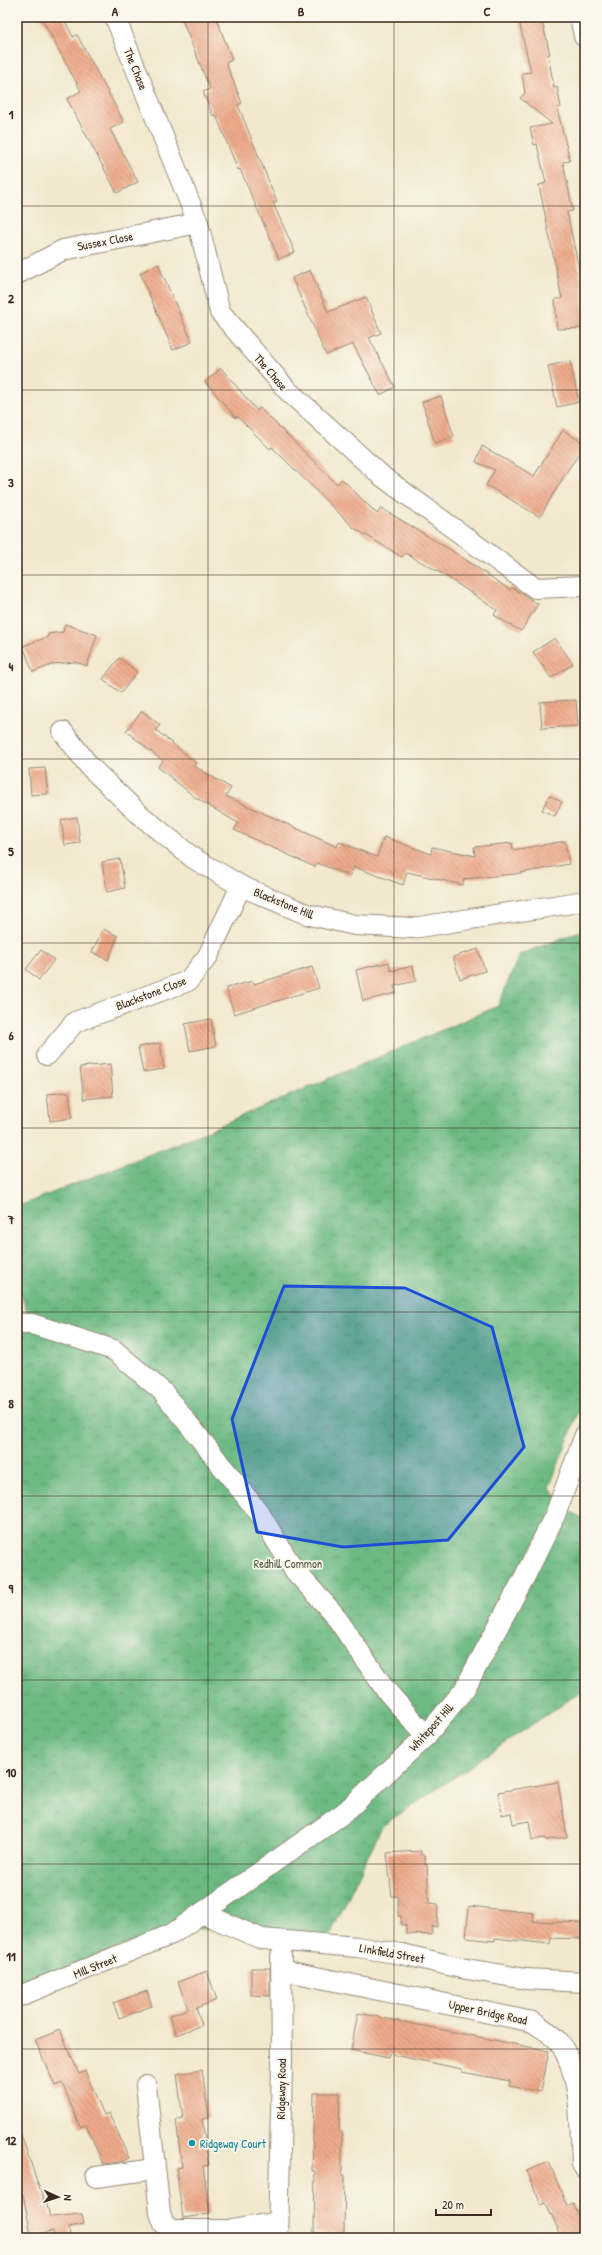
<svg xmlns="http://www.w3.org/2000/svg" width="602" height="2255" font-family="'Patrick Hand',sans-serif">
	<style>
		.forest { fill: url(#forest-crowns); stroke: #547251 }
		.building { fill: url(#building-back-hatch) }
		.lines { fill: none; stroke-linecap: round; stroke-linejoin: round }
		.minor-casing { stroke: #968976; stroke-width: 22 }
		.major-casing { stroke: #968976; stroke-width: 24 }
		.minor { stroke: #fff; stroke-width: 20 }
		.major { stroke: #fff; stroke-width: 22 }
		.marked { fill: #1d4ed8; fill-opacity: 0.2; stroke: #1d4ed8; stroke-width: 3; stroke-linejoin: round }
		.grid { fill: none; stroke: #3b2a1e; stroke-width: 1; stroke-opacity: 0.55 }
		.culture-dot { fill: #0f9aa8; stroke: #fbf7ec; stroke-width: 1.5 }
		.labels { text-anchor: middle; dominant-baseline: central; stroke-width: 3.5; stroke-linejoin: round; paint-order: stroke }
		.street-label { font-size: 12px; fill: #3b2a1e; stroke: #fbf7ec }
		.park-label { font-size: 12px; fill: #4e563e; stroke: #fbf7ec }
		.culture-label { font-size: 12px; fill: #0d838f; stroke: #fbf7ec; text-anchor: start }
		.neatline { fill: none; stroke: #3b2a1e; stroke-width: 1.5 }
		.grid-label { font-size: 13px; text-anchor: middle; font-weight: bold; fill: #3b2a1e }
	</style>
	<defs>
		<pattern id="forest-crowns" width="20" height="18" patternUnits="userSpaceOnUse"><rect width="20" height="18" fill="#6dba84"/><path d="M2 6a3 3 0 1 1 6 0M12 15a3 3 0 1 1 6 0" fill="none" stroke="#5b976b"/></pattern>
		<pattern id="building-back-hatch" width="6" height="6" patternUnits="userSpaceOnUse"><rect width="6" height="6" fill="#eeab8b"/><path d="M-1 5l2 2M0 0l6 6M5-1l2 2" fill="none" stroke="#c28b71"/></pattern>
	</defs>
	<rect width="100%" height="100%" fill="#fbf7ec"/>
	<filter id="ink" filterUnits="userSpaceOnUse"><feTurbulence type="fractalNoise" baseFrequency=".025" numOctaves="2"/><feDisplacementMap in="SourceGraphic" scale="8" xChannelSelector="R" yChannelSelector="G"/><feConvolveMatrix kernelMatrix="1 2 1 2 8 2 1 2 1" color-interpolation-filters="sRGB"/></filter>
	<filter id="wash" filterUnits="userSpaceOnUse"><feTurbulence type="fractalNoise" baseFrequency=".012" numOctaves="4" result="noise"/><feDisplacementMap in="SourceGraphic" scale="16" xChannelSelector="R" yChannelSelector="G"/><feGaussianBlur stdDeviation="0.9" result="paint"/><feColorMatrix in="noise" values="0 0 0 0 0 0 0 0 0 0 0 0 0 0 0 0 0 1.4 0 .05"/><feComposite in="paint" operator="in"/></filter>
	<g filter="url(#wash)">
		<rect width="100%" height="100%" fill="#f1e8cd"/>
		<!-- forest -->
		<polygon class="forest" points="585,929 585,1395 549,1488 571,1512 585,1520 585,1689 382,1826 326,1944 267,1933 172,1927 17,1987 17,1329 33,1327 17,1284 17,1207 188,1139 498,1006 519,955"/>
		<g id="blocks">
			<!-- building -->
			<g class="building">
				<polygon points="41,17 63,17 73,37 77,35 124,122 110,129 138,182 117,193 67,99 81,91"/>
				<polygon points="181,17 216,17 232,60 226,63 242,103 238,105 277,202 273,203 295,252 279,259 240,169 238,170 216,115 213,116 203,92 210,89"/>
				<polygon points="518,17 541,17 550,54 548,54 554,88 557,87 561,107 557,108 570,161 563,162 573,211 567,212 582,283 584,328 557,329 555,299 562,299 539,185 546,183 537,144 534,145 530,128 552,124 520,98 525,93 522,73 531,72"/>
				<polygon points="158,264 192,342 173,350 140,273"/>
				<polygon points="310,270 328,312 366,297 381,333 369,338 395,387 380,395 353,344 326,355 292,278"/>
				<polygon points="570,361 579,402 557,407 548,366"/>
				<polygon points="221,368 257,411 260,408 337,484 342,479 377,514 381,508 454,552 510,590 511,587 538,604 521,631 494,615 497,610 441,573 405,553 402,557 354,528 272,447 270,449 237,416 236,418 205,382"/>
				<polygon points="441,396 454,437 435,443 422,402"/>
				<polygon points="563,430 585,444 585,446 567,471 540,517 486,485 495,470 476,462 482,446 534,476"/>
				<polygon points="65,624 97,635 87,666 75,662 54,664 33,672 23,646 48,637 48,634 63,632"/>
				<polygon points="555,638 573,664 551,678 533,652"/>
				<polygon points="119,658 137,672 121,693 103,679"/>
				<polygon points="576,700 578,726 542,728 540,702"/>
				<polygon points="142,711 160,725 156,730 196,763 194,766 231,788 226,796 337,847 339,842 377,857 384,837 431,854 432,847 475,856 474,847 512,843 513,850 565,841 569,864 515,874 464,879 463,885 407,872 403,885 354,867 350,876 317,863 315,867 234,830 238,823 196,798 158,767 163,761 126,731"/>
				<polygon points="45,768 48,794 31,795 29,769"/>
				<polygon points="549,795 562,802 555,816 542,810"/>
				<polygon points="77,817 80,843 65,845 61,820"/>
				<polygon points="120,859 125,888 107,892 102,862"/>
				<polygon points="103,929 118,936 108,960 92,952"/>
				<polygon points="478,949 485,971 460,979 453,957"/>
				<polygon points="41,950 54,960 39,980 26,969"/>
				<polygon points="389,962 391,971 413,966 416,981 394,986 396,993 363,1001 356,970"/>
				<polygon points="312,967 319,988 234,1014 226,988 253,981 254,984"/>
				<polygon points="211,1019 216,1046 190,1051 185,1024"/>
				<polygon points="160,1043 164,1069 143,1072 138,1047"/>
				<polygon points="110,1064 113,1096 84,1099 80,1067"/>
				<polygon points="69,1092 72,1118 50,1121 47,1094"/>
				<polygon points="558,1782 567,1837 546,1840 544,1838 532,1840 529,1821 513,1824 511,1813 502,1815 498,1792"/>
				<polygon points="421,1851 421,1855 425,1855 425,1865 427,1864 429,1903 438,1904 437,1927 432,1926 432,1935 406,1934 406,1925 401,1925 401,1916 398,1916 398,1896 392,1896 387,1853"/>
				<polygon points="469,1906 534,1913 533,1921 583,1923 582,1939 551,1938 550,1944 495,1938 495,1941 466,1938"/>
				<polygon points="251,1968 270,1968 270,1996 251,1995"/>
				<polygon points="207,1971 217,2000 196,2008 202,2025 176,2035 169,2016 188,2009 178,1982"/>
				<polygon points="147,1991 152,2006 119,2018 113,2003"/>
				<polygon points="358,2013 549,2051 541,2092 509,2086 510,2081 462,2072 462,2069 389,2054 388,2058 351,2050"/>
				<polygon points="60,2030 79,2074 85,2071 104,2115 109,2113 129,2158 121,2162 103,2164 86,2125 80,2127 62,2083 55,2086 35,2040"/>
				<polygon points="202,2070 209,2118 202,2119 209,2165 203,2166 210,2214 183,2218 176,2168 182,2167 176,2120 183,2119 177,2074"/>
				<polygon points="314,2093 340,2093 339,2132 342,2132 342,2175 345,2175 344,2233 314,2233 315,2171 312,2171"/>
				<polygon points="19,2129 44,2201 46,2201 50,2217 82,2214 84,2224 69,2227 70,2238 54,2238 53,2231 31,2235 23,2194 17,2196 17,2130"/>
				<polygon points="549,2162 567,2206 573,2203 585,2229 585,2238 562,2238 546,2203 541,2205 527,2171"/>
			</g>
		</g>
	</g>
	<g filter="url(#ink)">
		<use href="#blocks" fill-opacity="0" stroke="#968976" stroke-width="1"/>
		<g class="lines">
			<defs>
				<g id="minor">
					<polyline points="115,17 198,223 220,312 287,390 383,477 535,588 585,586"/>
					<polyline points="17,274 63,250 198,223"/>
					<polyline points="63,732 90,767 139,814 193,858 241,886 306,914 355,925 413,928 585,901"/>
					<polyline points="47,1055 75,1022 188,981 208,956 241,886"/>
					<polyline points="17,1324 32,1324 114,1350 163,1392 260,1514 294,1570 334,1614 385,1689 426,1736"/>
					<polyline points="202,1913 262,1939 357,1947 402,1954 461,1968 526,1979 585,1982"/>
					<path d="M282 1970 533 2022C541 2028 555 2035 560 2043 582 2077 580 2124 582 2164L585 2169"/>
					<polyline points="17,1997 172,1934 345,1812 426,1736 464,1690 525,1576 555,1515 585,1435"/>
					<polyline points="146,2085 160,2213 164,2224 173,2230 231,2230 278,2222"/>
					<polyline points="96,2177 155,2169"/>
					<polyline points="278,2238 282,2065 281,1956"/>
				</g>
				<polyline id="major" points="581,17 585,36"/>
			</defs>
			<!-- minor casing -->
			<use href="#minor" class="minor-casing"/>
			<!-- major casing -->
			<use href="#major" class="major-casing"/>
			<!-- minor -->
			<use href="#minor" class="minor"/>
			<!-- major -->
			<use href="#major" class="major"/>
		</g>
	</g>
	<!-- marked area -->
	<path class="marked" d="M284 1286 405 1288 492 1327 524 1447 448 1540 343 1547 257 1532 232 1419Z"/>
	<!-- grid -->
	<path class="grid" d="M208 17V2238M394 17V2238M17 206H585M17 390H585M17 575H585M17 759H585M17 943H585M17 1128H585M17 1312H585M17 1496H585M17 1680H585M17 1864H585M17 2049H585"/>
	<!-- markers -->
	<circle class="culture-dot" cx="192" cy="2143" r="4"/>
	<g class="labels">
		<!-- street labels -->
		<g class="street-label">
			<text transform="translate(136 69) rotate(68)">The Chase</text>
			<text transform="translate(105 241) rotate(-11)">Sussex Close</text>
			<text transform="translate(271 372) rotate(49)">The Chase</text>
			<text transform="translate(284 903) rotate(22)">Blackstone Hill</text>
			<text transform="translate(151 993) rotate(-21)">Blackstone Close</text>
			<text transform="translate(431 1727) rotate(-48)">Whitepost Hill</text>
			<text transform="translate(392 1953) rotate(10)">Linkfield Street</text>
			<text transform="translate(95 1966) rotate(-22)">Mill Street</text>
			<text transform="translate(488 2012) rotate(12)">Upper Bridge Road</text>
			<text transform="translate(281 2089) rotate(-89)">Ridgeway Road</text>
		</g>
		<!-- park labels -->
		<g class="park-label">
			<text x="288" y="1563">Redhill Common</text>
		</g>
		<!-- culture labels -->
		<g class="culture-label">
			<text x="200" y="2143">Ridgeway Court</text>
		</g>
	</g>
	<!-- margin -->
	<rect width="602" height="2255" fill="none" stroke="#fbf7ec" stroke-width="44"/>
	<!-- north arrow -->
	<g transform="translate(58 2197) rotate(93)" stroke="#fbf7ec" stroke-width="3" paint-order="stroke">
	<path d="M0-3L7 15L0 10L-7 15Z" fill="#3b2a1e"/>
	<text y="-6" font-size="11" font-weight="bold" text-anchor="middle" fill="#3b2a1e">N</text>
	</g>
	<!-- scale -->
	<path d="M436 2209v6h55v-6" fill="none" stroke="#3b2a1e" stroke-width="2"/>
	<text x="442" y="2209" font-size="12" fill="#3b2a1e" stroke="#fbf7ec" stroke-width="3" paint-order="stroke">20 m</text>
	<rect x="22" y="22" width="558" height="2211" class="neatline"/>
	<g class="grid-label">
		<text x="115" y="16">A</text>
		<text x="301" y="16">B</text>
		<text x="487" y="16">C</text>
		<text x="11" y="119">1</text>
		<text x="11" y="303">2</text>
		<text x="11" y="487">3</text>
		<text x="11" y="671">4</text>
		<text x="11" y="856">5</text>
		<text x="11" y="1040">6</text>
		<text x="11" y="1224">7</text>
		<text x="11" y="1408">8</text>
		<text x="11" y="1593">9</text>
		<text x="11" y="1777">10</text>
		<text x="11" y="1961">11</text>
		<text x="11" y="2145">12</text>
	</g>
</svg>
